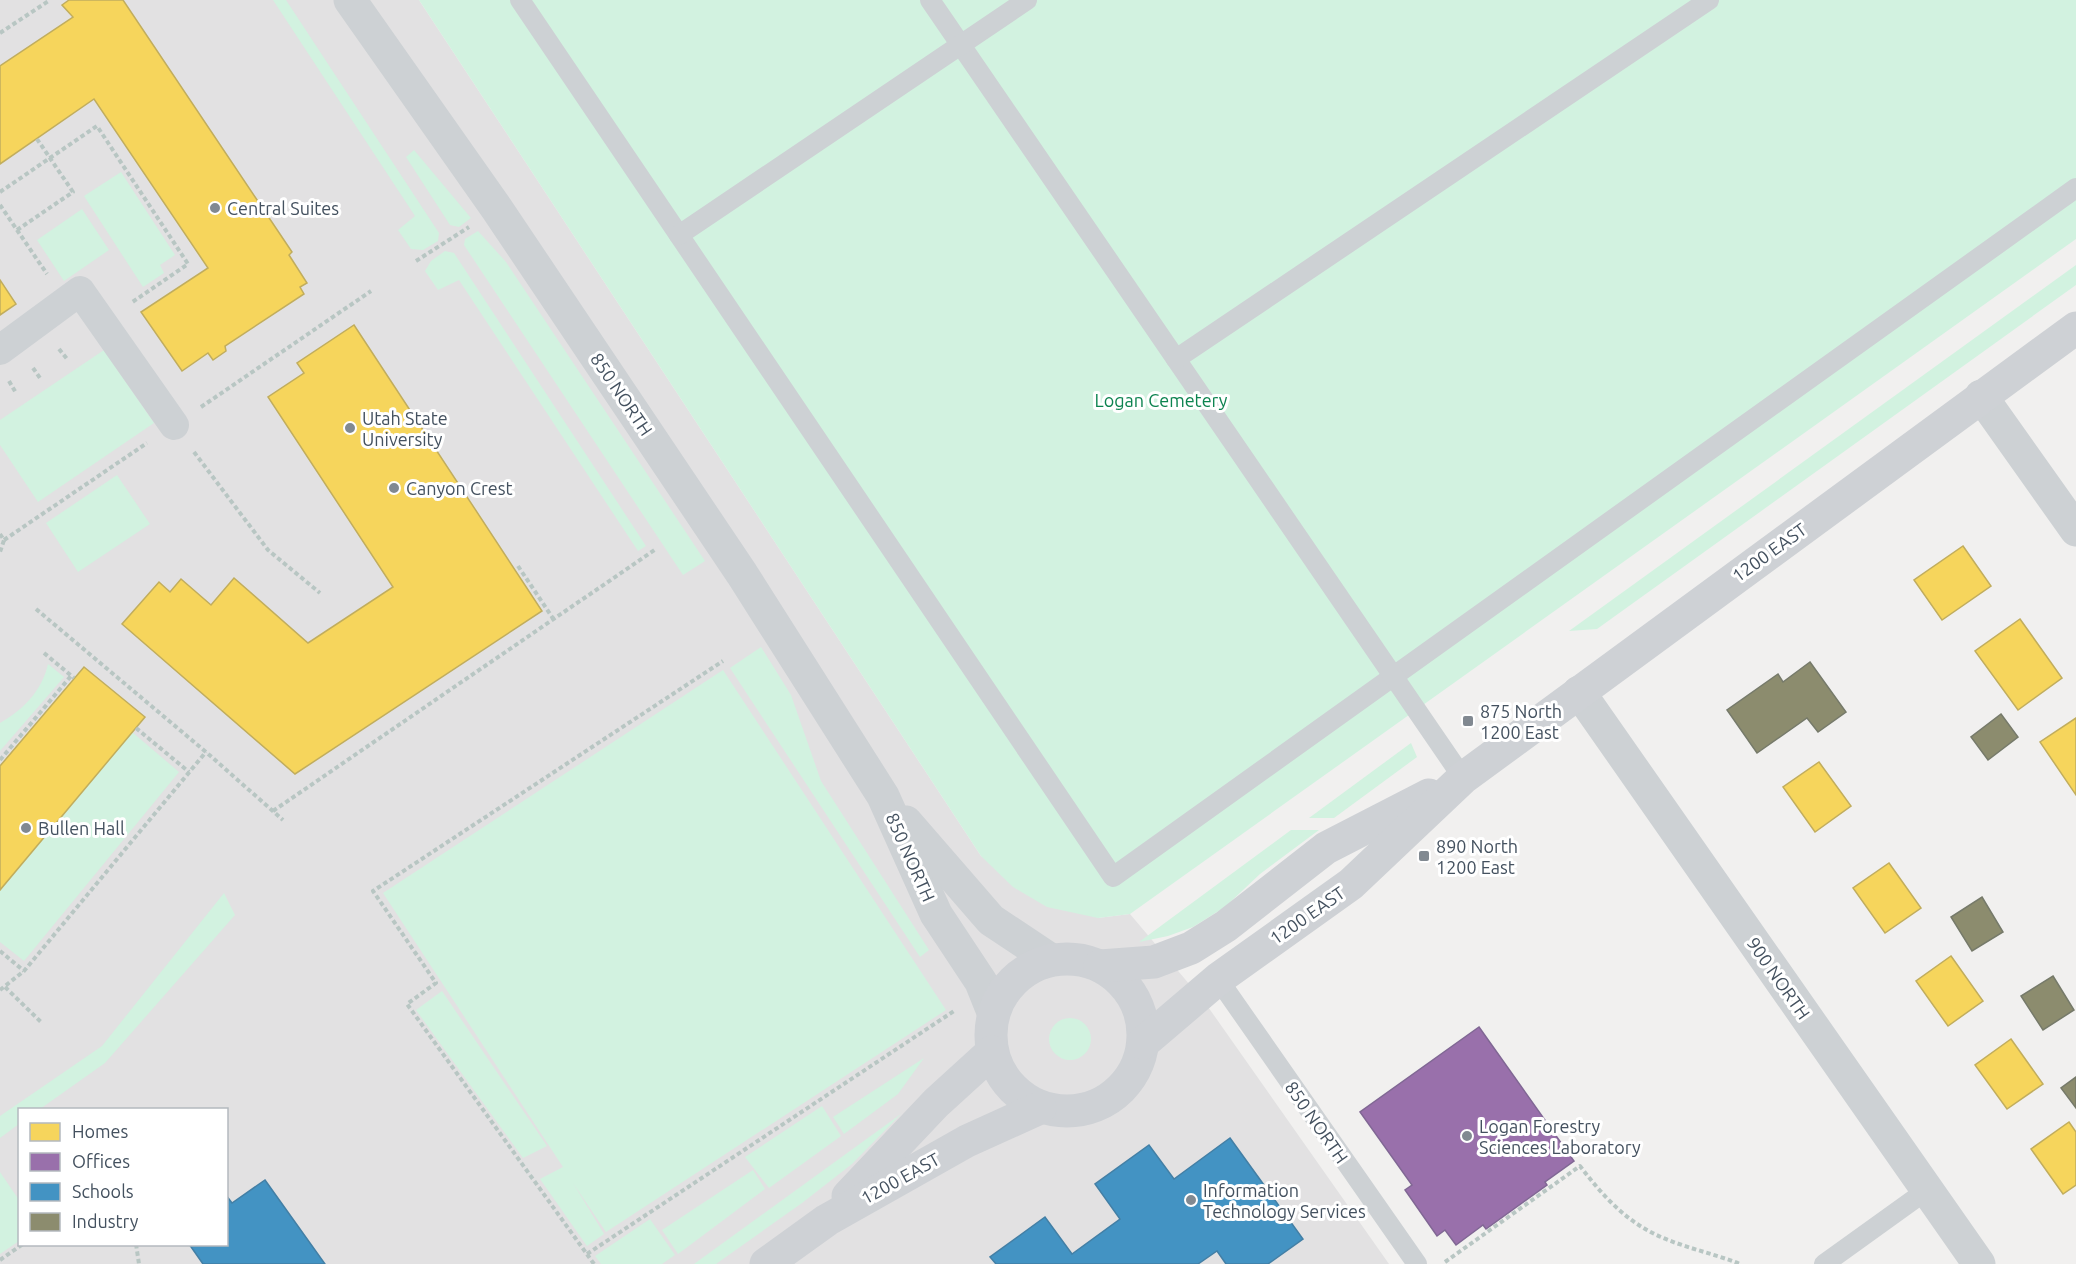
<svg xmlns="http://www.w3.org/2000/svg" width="2076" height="1264" font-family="Ubuntu,sans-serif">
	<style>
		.education { fill: #e2e1e2; fill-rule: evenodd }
		.green { fill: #d2f2e0 }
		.homes { fill: #f6d55c; stroke: #c1ad5d; stroke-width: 1.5 }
		.offices { fill: #9970ab; stroke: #806794; stroke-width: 1.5 }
		.schools { fill: #4393c3; stroke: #437fa5; stroke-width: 1.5 }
		.industry { fill: #8c8c6e; stroke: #767a6a; stroke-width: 1.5 }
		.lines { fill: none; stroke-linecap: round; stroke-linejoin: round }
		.path { stroke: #b8c6c3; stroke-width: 4; stroke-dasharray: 4.5 3; stroke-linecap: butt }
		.service { stroke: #cdd1d4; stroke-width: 20 }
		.pedestrian { stroke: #cdd1d4; stroke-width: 30 }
		.minor { stroke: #cdd1d4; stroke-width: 33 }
		.secondary { stroke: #ced1d5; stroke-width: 33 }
		.poi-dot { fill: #818991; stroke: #fff; stroke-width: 2 }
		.labels { text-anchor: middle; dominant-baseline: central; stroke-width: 6; stroke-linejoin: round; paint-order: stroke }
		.poi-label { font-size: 18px; fill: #44515f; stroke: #fff; text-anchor: start }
		.street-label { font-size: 18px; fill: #44515f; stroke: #fff }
		.park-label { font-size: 18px; fill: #0c834f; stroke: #fff }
	</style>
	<rect width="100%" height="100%" fill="#f1f0ef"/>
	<!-- education -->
	<path class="education" d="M0 0H419L981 856 1098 918 1130 914 1206 1004 1389 1264H0ZM20 1110H226V1244H20Z"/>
	<!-- green -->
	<g class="green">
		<polygon points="273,0 286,0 439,233 438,241 423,250 411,249 398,230 415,216"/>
		<polygon points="419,0 2076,0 2076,239 1130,914 1098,918 1047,907 1013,887 981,856"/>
		<polygon points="414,150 471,218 459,227 450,225 406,157"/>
		<polygon points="121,172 175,255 160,265 164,273 143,287 84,196"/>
		<polygon points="82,209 109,250 64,281 37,240"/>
		<polygon points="478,231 506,262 705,561 683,575 464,245 465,239"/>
		<polygon points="445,251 454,253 646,546 638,551 459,280 438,290 425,271 431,261"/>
		<polygon points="2076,265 2076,285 1597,629 1569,631"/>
		<polygon points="104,350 154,423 38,502 0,445 0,420"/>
		<polygon points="117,475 150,524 78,572 46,523"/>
		<polygon points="761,647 791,695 821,781 929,950 920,957 730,668"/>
		<path d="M48 664 64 677 0 751V723C23 710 42 691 48 664Z"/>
		<polygon points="723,670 946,1010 606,1232 573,1183 604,1234 587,1246 540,1179 563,1167 383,893"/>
		<polygon points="132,732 179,772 24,961 0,942 0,890"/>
		<polygon points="1411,743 1417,757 1334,818 1309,818"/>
		<polygon points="1291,830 1319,830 1260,874 1225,907 1193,927 1168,936 1139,942"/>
		<polygon points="224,893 235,915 105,1063 40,1109 20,1110 19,1124 0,1138 0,1116 102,1046"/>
		<polygon points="442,991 547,1146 523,1158 416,1010"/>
		<circle cx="1070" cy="1039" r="21"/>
		<polygon points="924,1058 898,1094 844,1134 833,1117"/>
		<polygon points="822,1106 841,1136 769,1188 745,1157"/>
		<polygon points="901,1114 852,1164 802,1203 716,1264 694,1264"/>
		<polygon points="753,1170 765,1189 678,1254 662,1230"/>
		<polygon points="0,1172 19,1200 19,1241 0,1254"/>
		<polygon points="650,1219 675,1255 662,1264 601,1264 595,1256"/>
	</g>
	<!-- homes -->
	<g class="homes">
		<polygon points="69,0 123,0 292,252 289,255 307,283 300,287 304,294 225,346 226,351 213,360 208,353 182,371 141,312 208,268 94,99 0,164 0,66 73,17 62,5"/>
		<polygon points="0,280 16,304 0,315"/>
		<polygon points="354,325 542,611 295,774 122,624 159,582 170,592 181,579 211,605 234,578 308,643 393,587 268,397 304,373 297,363"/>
		<polygon points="1963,546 1991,586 1942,620 1914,580"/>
		<polygon points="2020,619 2062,678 2018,710 1975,651"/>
		<polygon points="84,667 145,717 0,890 0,766"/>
		<polygon points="2076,718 2076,795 2040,742"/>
		<polygon points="1819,762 1851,806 1815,832 1783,787"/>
		<polygon points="1889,863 1921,908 1885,933 1853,888"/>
		<polygon points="1951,956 1983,1001 1948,1026 1916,981"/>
		<polygon points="2011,1039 2043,1084 2007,1109 1975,1065"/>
		<polygon points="2069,1122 2076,1132 2076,1185 2063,1194 2031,1149"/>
	</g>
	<!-- offices -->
	<polygon class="offices" points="1479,1027 1574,1161 1545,1182 1547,1185 1486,1229 1483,1225 1456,1245 1445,1230 1437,1236 1405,1190 1412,1185 1360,1112"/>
	<!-- schools -->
	<g class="schools">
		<polygon points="1230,1138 1303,1239 1268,1264 1226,1264 1217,1251 1198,1264 996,1264 990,1257 1045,1217 1072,1254 1120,1219 1095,1184 1149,1145 1174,1179"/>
		<polygon points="265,1180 325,1264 203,1264 189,1244 226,1244 226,1195 232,1203"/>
	</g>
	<!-- industry -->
	<g class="industry">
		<polygon points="1810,662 1846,712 1818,732 1807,718 1757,753 1727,710 1778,674 1783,682"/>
		<polygon points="2001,714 2018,737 1988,760 1971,737"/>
		<polygon points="1982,897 2003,932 1972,951 1951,917"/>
		<polygon points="2053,976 2074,1010 2043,1030 2021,996"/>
		<polygon points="2076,1077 2076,1108 2061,1088"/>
	</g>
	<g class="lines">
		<!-- path -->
		<g class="path">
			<polyline points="0,33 50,0"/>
			<polyline points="0,192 97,126 188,264 131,303"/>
			<polyline points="0,205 47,274"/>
			<polyline points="17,230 73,192 37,139"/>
			<polyline points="416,261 469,227"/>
			<polyline points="59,349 67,359"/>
			<polyline points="33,368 40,378"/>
			<polyline points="9,381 16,393"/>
			<polyline points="201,407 371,291"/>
			<polyline points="194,452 268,550 320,593"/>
			<polyline points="0,534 4,540 0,552"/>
			<polyline points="4,540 147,443"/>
			<polyline points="518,566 554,620"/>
			<polyline points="36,609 206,752 283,820"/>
			<polyline points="44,653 74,678"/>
			<polyline points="136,728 189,772"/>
			<polyline points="0,760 71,676"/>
			<polyline points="273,811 656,549"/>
			<polyline points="0,951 24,971"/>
			<polyline points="5,987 42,1023"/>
			<polyline points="0,990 24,971 206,752"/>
			<polyline points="136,1244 139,1264"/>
			<polyline points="587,1254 954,1011"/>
			<polyline points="0,1260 23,1244"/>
			<path d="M1445 1262 1580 1166C1599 1191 1620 1215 1647 1230 1675 1246 1710 1252 1740 1264"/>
			<polyline points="594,1264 407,1004 436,983 373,891 723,661"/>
		</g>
		<!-- service -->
		<g class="service">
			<polyline points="520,0 1113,877 2076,188"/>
			<polyline points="930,0 1463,778"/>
			<polyline points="679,235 1027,0"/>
			<polyline points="1176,359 1709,0"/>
			<polyline points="1218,979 1417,1264"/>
			<polyline points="1824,1264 1927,1190"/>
		</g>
		<!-- pedestrian -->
		<polyline class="pedestrian" points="0,350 80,291 174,425"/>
		<!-- minor -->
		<g class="minor">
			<polyline points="350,0 497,209 742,574 883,796 936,914 981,982 993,1012"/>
			<polyline points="1981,396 2076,530"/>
			<polyline points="1579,692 1979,1264"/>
			<polyline points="906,822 991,920 1051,960"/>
		</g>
		<!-- secondary -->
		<g class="secondary">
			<circle cx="1067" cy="1035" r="76"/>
			<polyline points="1100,966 1154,962 1191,948 1226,926 1326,848 1429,795"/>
			<polyline points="1143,1043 1218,979 1351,884 1463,778 2076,328"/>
			<polyline points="848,1196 936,1103 992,1052"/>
			<polyline points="766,1264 827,1220 967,1141 1040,1108"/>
		</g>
	</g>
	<!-- markers -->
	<g class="poi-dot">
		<circle cx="215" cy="208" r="6"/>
		<circle cx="350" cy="428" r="6"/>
		<circle cx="394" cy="488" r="6"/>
		<rect x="1462" y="715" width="12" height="12" rx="3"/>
		<circle cx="26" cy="828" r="6"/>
		<rect x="1418" y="850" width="12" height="12" rx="3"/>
		<circle cx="1467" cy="1136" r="6"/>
		<circle cx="1191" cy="1200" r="6"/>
	</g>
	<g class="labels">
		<!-- poi labels -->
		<g class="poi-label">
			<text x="227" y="208">Central Suites</text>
			<text x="362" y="418">Utah State<tspan x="362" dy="21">University</tspan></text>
			<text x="406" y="488">Canyon Crest</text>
			<text x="1480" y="711">875 North<tspan x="1480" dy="21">1200 East</tspan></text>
			<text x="38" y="828">Bullen Hall</text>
			<text x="1436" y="846">890 North<tspan x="1436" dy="21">1200 East</tspan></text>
			<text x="1479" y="1126">Logan Forestry<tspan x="1479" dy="21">Sciences Laboratory</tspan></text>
			<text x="1203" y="1190">Information<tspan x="1203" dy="21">Technology Services</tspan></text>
		</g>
		<!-- street labels -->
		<g class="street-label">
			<text transform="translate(622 394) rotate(56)">850 NORTH</text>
			<text transform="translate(1769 552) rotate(-36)">1200 EAST</text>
			<text transform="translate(911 857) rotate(66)">850 NORTH</text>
			<text transform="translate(1307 915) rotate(-35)">1200 EAST</text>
			<text transform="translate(1779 978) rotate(55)">900 NORTH</text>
			<text transform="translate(1317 1122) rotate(55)">850 NORTH</text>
			<text transform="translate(900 1178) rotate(-29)">1200 EAST</text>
		</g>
		<!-- park labels -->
		<g class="park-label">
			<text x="1161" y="400">Logan Cemetery</text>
		</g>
	</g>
	<!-- legend -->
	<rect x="18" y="1108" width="210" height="138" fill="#ffffff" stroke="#b4b9bf" stroke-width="1.5"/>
	<rect x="30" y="1123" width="30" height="18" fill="#f6d55c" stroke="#b4b9bf" stroke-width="1.5"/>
	<text x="72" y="1138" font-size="18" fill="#44515f">Homes</text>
	<rect x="30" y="1153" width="30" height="18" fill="#9970ab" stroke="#b4b9bf" stroke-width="1.5"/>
	<text x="72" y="1168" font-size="18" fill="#44515f">Offices</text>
	<rect x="30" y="1183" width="30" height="18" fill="#4393c3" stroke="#b4b9bf" stroke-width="1.5"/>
	<text x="72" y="1198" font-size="18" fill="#44515f">Schools</text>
	<rect x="30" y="1213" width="30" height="18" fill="#8c8c6e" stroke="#b4b9bf" stroke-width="1.5"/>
	<text x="72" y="1228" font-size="18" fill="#44515f">Industry</text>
</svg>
